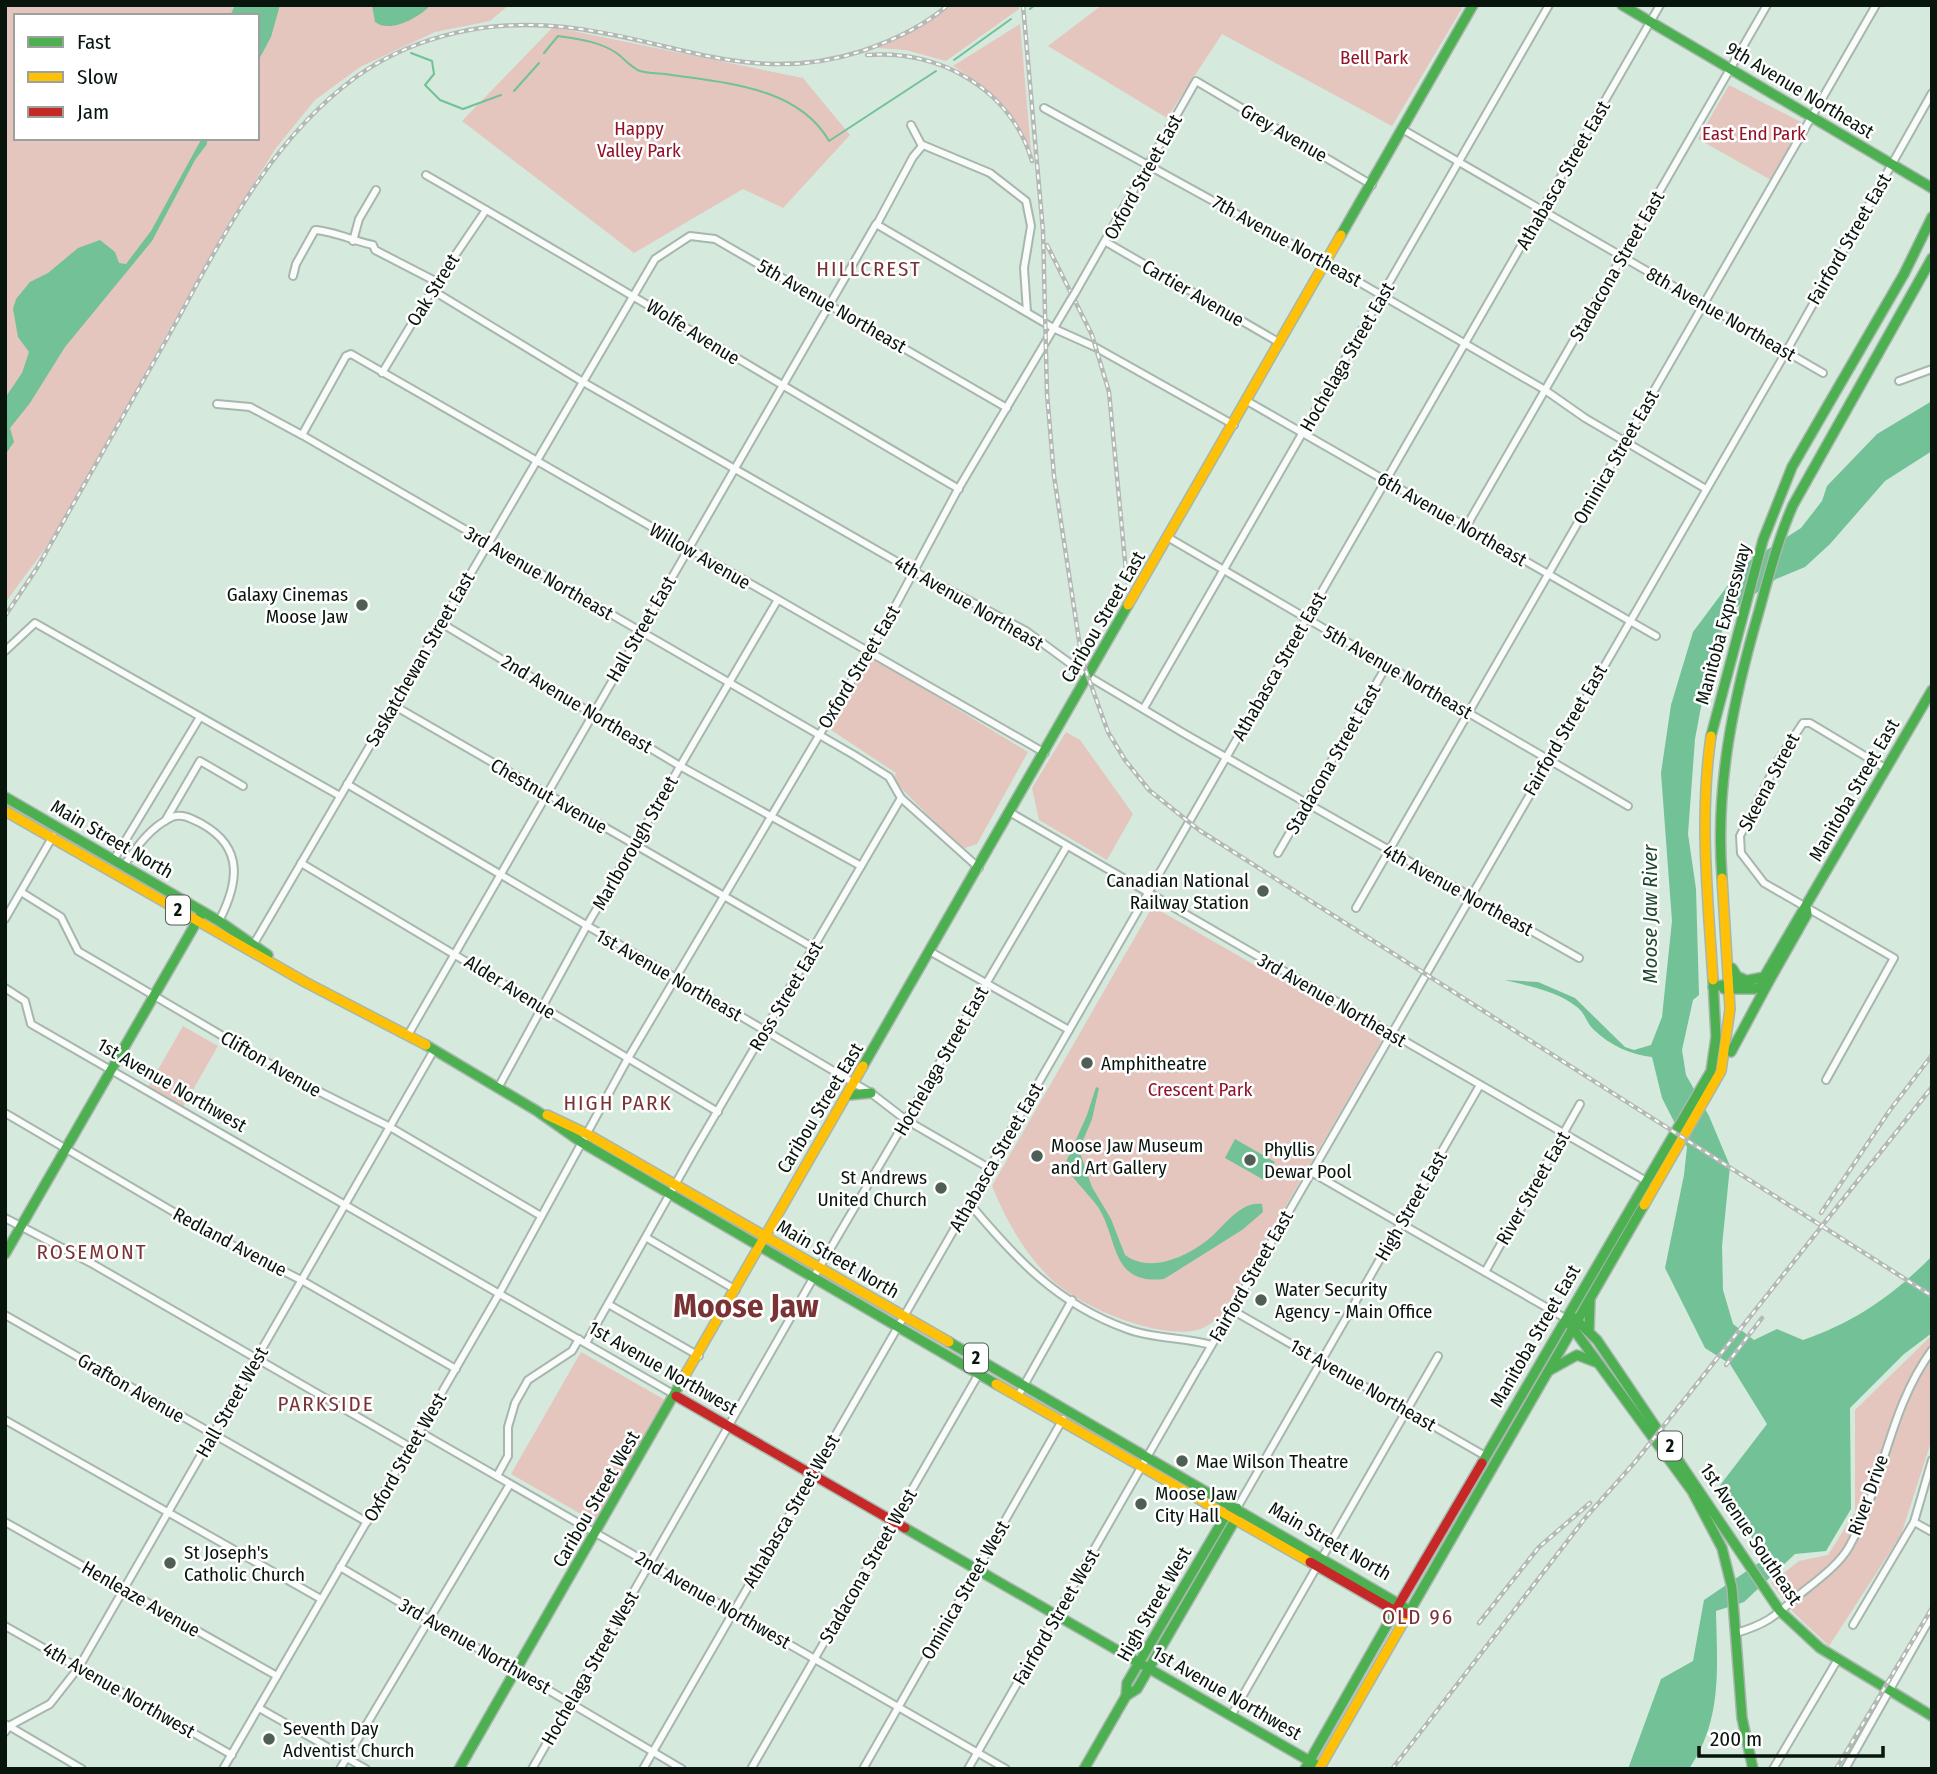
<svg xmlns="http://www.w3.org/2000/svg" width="1937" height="1774" font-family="'Fira Sans Condensed',sans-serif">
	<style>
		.green { fill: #e4c6bf; fill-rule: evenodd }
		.water { fill: #72c197 }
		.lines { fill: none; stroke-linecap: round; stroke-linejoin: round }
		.stream { stroke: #72c197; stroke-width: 2 }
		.street-casing { stroke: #a7b7ad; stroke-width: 10 }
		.fast-casing { stroke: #a7b7ad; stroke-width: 12 }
		.slow-casing { stroke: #a7b7ad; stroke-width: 12 }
		.jam-casing { stroke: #a7b7ad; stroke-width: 12 }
		.street { stroke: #f9fcfa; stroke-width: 6 }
		.fast { stroke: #4caf50; stroke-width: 9 }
		.slow { stroke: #ffc107; stroke-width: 9 }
		.jam { stroke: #c62828; stroke-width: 9 }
		.rail-casing { stroke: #b3b9b5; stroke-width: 4.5 }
		.rail { stroke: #fff; stroke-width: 2; stroke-dasharray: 5; stroke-linecap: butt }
		.street-bridge-casing { stroke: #a7b7ad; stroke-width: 10; stroke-linecap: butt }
		.street-bridge { stroke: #f9fcfa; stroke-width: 6 }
		.poi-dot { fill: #505f55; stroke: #fff; stroke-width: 2.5 }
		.labels { text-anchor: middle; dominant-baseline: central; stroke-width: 5; stroke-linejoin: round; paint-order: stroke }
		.shield { fill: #fff; stroke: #525b56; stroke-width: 2 }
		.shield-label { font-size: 18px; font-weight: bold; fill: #08150d }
		.park-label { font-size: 19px; fill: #911327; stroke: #fff }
		.street-label { font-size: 19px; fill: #08150d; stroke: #fff }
		.poi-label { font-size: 19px; fill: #08150d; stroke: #fff; text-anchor: start }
		.neighbourhood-label { font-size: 21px; letter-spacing: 2px; fill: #7a3335; stroke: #fff }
		.water-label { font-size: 21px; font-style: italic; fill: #1c472f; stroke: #fff }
		.town-label { font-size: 33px; font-weight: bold; fill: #7a3335; stroke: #fff }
	</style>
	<rect width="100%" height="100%" fill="#d5e9dc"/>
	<!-- green -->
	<g class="green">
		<path d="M5 5H509L490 21 435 32 360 67 315 100 276 148 230 220 55 535 5 603ZM16 16H257V138H16Z"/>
		<polygon points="953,5 1019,5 1019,9 946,61 906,50 877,48 897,40"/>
		<polygon points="1102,5 1464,5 1392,126 1222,34 1167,118 1048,46"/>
		<path d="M1020 24 1031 151C1011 108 993 91 953 66Z"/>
		<polygon points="553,27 803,78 850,135 783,208 743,189 634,253 462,121"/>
		<polygon points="1729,85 1801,122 1803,126 1771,180 1698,139"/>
		<polygon points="870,656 1028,752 977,844 962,849 893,780 896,773 828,728"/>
		<polygon points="1066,732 1080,740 1133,814 1107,860 1039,820 1032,788"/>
		<path d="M1157 909 1378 1036 1381 1042 1224 1312C1215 1321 1206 1329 1192 1331 1151 1337 1072 1304 1045 1273 1021 1247 1005 1218 992 1186L1150 911Z"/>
		<polygon points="183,1026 218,1046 182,1109 147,1089"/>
		<polygon points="1932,1335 1932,1439 1901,1535 1829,1646 1794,1613 1771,1583 1799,1561 1828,1555 1855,1512 1855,1410"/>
		<polygon points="581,1352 665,1400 595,1522 511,1474"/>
	</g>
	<!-- water -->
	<g class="water">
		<polygon points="235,5 280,5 271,37 257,63 257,16 230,16"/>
		<path d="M372 5H431C419 17 391 34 375 22Z"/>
		<polygon points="202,138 207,138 207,144 195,160 152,241 65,347 30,403 10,428 14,442 5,455 5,398 22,373 29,352 18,337 13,309 16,299 30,282 48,273 78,248 100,240 115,252 119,263 126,264 151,231"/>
		<path d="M1932 401V451L1885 481 1830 544 1805 567 1776 579 1728 613 1706 680 1695 739 1688 834 1696 889 1699 995 1693 1000 1682 1050 1686 1075 1709 1116 1730 1166 1722 1246 1723 1290 1733 1324 1754 1340 1777 1329 1803 1340C1855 1322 1894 1295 1932 1256V1333L1904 1354 1850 1408 1851 1509 1826 1551 1795 1554 1744 1602 1716 1611C1717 1668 1723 1719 1689 1769H1628L1661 1679 1693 1661 1704 1600 1766 1558 1718 1488 1767 1424 1730 1364 1705 1348 1665 1268 1684 1175 1687 1147 1662 1098 1652 1057C1629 1054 1611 1046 1593 1029 1587 1023 1584 1012 1577 1007 1558 991 1528 986 1505 980L1538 982 1575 998 1625 1047 1634 1050 1651 1045 1662 1017 1672 921 1661 773 1671 705 1693 632 1743 565 1801 528 1822 501 1827 486 1877 434Z"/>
		<path d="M1096 1087 1099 1088 1092 1119 1079 1150 1092 1187 1111 1219 1125 1255C1150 1273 1183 1258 1205 1242 1222 1230 1239 1200 1262 1204L1263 1212 1242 1230 1164 1279C1110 1285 1119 1240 1098 1207 1089 1194 1070 1177 1065 1164L1087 1115Z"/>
		<polygon points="1235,1139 1275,1162 1264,1180 1225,1158"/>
	</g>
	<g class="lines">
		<!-- stream -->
		<g class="stream">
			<polyline points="1030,9 1035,5"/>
			<polyline points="411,53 432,61 434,74 425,85 440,100 463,109 501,95"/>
			<path d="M544 53 558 36C577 39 598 41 615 52 623 57 631 68 640 71 650 74 662 73 672 75 728 83 799 88 829 141L936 71"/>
			<polyline points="954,60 1011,19"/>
			<polyline points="514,91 539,63"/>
		</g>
		<defs>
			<g id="street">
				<polyline points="1044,108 1326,263 1545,390 1585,418 1706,489"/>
				<polyline points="911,125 922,146"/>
				<polyline points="1402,129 1823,373"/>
				<path d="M426 175C605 278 780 385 959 489"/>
				<polyline points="877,224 913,157 923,145 990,173 1026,201 1031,226 1024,268 1027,312"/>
				<polyline points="353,241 359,219 376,190"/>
				<polyline points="1106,242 1280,343"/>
				<path d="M293 276 296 264 315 230C333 231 354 241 373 245L375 250 437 282"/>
				<polyline points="432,290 583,382 915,572 1026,631 1086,675 1185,734 1579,958"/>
				<polyline points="1075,293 1196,81 1372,185"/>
				<polyline points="382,373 437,282 486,210"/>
				<polyline points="1899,381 1932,369"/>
				<polyline points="1247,401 1656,636"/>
				<polyline points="217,404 250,407 302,435 854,755 889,777 901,798 979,868"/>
				<polyline points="302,435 346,356 351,354 1045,753"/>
				<polyline points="1466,527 1767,5"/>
				<polyline points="1169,538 1628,806"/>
				<polyline points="441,623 680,766 861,866"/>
				<polyline points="5,651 35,623 340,796"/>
				<polyline points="393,705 814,948"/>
				<polyline points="1144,708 1549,5"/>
				<polyline points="347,784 871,1093 906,1120 989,1168"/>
				<polyline points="1011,813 1648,1182"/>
				<polyline points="165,821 200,761 243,786"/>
				<polyline points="1278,853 1387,665"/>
				<polyline points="113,861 200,717"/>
				<polyline points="301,863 718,1112"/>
				<path d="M123 867C136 848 150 827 172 817 183 813 192 819 202 824 245 848 238 884 219 921"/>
				<polyline points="21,892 61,917 78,951 306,1085 390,1127 541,1216"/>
				<polyline points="1356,908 1876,5"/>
				<polyline points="5,919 53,836"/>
				<polyline points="252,947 655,259 690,236 715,239 1007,408"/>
				<polyline points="931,952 1069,1030"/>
				<polyline points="5,988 25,1001 31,1024 675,1395"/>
				<polyline points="408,1035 876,224 1055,329 1095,347 1234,425"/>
				<polyline points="1826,1080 1894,958 1764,883 1741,853 1740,836 1779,759 1803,723 1810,723 1885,768"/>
				<polyline points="498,1088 586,927 777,601"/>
				<polyline points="5,1113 218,1238 303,1281 456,1369"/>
				<polyline points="1311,1172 1565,1318"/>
				<path d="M969 1203C1015 1258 1057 1304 1127 1329 1153 1339 1184 1337 1211 1345"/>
				<polyline points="5,1218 91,1263 410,1447"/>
				<polyline points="647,1238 736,1290"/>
				<polyline points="1485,1272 1580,1104"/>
				<polyline points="608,1304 699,1356"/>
				<polyline points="1232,1310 1487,1457"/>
				<polyline points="5,1315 367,1522"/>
				<polyline points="586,1343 694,1151 901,798"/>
				<polyline points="1199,1367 1786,352 1932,93"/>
				<polyline points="1018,1396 1072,1300"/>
				<polyline points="5,1420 321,1599"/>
				<polyline points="420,1432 1006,1769"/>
				<polyline points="497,1476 508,1456 508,1427 515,1403 528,1380 572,1351 579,1339"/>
				<polyline points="1237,1508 1480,1085"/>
				<polyline points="5,1522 277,1676"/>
				<polyline points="1914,1522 1932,1532"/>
				<polyline points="340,1567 682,1769"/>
				<polyline points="1853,1625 1914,1522 1932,1460"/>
				<polyline points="5,1626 232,1755"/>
				<path d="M1736 1633C1767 1624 1775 1616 1799 1595 1815 1582 1838 1566 1849 1547 1884 1484 1888 1410 1932 1350"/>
				<polyline points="259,1708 366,1769"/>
				<polyline points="1231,1716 1438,1356"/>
				<polyline points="7,1725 82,1769"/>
				<polyline points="5,1732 9,1726 50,1704 79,1667 434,1050"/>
				<polyline points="223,1769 499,1294 627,1060 891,614 957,491 1070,301"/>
				<polyline points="340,1769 510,1484"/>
				<polyline points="532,1769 819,1268 1067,846"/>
				<polyline points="643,1769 1660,5"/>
				<polyline points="751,1769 985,1363"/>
				<polyline points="863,1769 1063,1419"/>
				<polyline points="968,1769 1197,1370"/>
				<polyline points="1773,1769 1838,1659"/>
				<polyline points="1845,1769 1932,1615"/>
			</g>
			<g id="fast">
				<polyline points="1622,5 1932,188"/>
				<polyline points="1341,235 1473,5"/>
				<polyline points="1711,736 1763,540 1792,467 1904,274 1932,217"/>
				<polyline points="5,797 219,921 268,955"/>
				<path d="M1722 878C1715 786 1733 700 1759 611 1769 575 1778 539 1793 505L1932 258"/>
				<polyline points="1732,968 1737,976 1750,982"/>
				<polyline points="1713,987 1764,977 1932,690"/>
				<polyline points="1724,989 1755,989 1768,983 1807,914 1806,907"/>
				<polyline points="426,1045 537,1111 581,1142 996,1384"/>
				<polyline points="1731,1052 1768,983"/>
				<polyline points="863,1066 1128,605"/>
				<polyline points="849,1095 871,1093"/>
				<polyline points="5,1254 200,916"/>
				<polyline points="1574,1318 1597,1340 1780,1611 1820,1648 1932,1716"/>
				<polyline points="1569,1323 1692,1491 1722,1548 1732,1588 1742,1718 1753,1769"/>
				<polyline points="1589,1330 1590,1300"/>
				<polyline points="949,1342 1404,1607"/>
				<polyline points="1550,1370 1577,1355 1598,1363"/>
				<polyline points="1482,1463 1711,1071 1716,1037 1713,980"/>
				<polyline points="905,1528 1320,1767"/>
				<polyline points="1408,1614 1644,1205"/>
				<polyline points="1126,1696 1137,1689 1235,1520 1236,1513"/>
				<polyline points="459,1769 684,1377"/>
				<polyline points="1084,1769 1126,1696 1127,1683 1226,1515 1237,1508"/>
				<polyline points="1305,1769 1395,1611"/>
			</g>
			<g id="slow">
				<polyline points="1128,605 1341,235"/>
				<path d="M1711 736C1699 818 1708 898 1713 980"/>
				<polyline points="5,811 305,982 426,1045"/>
				<polyline points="547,1115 587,1134 949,1342"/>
				<polyline points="1644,1205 1721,1071 1730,1009 1722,878"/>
				<polyline points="684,1377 863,1066"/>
				<polyline points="996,1384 1310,1562"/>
				<polyline points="1319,1769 1408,1614"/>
			</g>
			<g id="jam">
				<polyline points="676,1396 905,1528"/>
				<polyline points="1310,1562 1395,1611 1408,1614"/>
				<polyline points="1395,1611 1482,1463"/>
			</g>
		</defs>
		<!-- street casing -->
		<use href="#street" class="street-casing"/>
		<!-- fast casing -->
		<use href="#fast" class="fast-casing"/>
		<!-- slow casing -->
		<use href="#slow" class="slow-casing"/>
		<!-- jam casing -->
		<use href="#jam" class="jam-casing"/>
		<!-- street -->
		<use href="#street" class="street"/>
		<!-- fast -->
		<use href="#fast" class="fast"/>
		<!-- slow -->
		<use href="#slow" class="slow"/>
		<!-- jam -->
		<use href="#jam" class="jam"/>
		<defs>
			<g id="rail">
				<polyline points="1023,5 1043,231 1047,394 1054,476 1082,660 1108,732 1125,760 1149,790 1199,830 1932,1296"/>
				<path d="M867 55C939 49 1011 89 1032 161"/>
				<polyline points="1047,245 1092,335 1109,392 1127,582"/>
				<path d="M5 616 37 568C81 490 125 413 169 335 221 241 267 142 356 77 416 34 492 19 564 27 673 39 751 87 862 51 892 41 924 26 948 5"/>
				<polyline points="1821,1213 1890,1110 1932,1055"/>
				<polyline points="1726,1365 1762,1318"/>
				<polyline points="1479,1623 1539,1547 1590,1503"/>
				<polyline points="1392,1769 1586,1517 1635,1462 1932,1087"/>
				<polyline points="1836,1769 1932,1608"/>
			</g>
		</defs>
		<!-- rail casing -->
		<use href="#rail" class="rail-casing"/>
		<!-- rail -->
		<use href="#rail" class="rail"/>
		<defs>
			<polyline id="street-bridge" points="1070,301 1075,293"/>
		</defs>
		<!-- street-bridge casing -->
		<use href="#street-bridge" class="street-bridge-casing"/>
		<!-- street-bridge -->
		<use href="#street-bridge" class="street-bridge"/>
	</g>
	<!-- markers -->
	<g class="poi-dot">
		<circle cx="362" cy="605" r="7"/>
		<circle cx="1263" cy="891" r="7"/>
		<circle cx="1087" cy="1063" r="7"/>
		<circle cx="1037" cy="1156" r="7"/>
		<circle cx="1250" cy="1160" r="7"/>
		<circle cx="941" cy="1188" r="7"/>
		<circle cx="1261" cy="1300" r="7"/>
		<circle cx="1182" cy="1461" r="7"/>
		<circle cx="1141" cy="1504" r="7"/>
		<circle cx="170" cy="1563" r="7"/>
		<circle cx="269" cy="1739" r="7"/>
	</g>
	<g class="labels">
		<!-- shield labels -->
		<g class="shield">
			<rect x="166" y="895.5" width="24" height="29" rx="5"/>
			<rect x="964" y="1343.5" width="24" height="29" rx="5"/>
			<rect x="1658" y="1431.5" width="24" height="29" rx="5"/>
		</g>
		<g class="shield-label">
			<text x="178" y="910">2</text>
			<text x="976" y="1358">2</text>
			<text x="1670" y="1446">2</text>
		</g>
		<!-- park labels -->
		<g class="park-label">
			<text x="1374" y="57">Bell Park</text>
			<text x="639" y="128">Happy<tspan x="639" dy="22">Valley Park</tspan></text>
			<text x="1754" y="133">East End Park</text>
			<text x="1200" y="1089">Crescent Park</text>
		</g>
		<!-- street labels -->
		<g class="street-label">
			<text transform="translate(1800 90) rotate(31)">9th Avenue Northeast</text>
			<text transform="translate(1284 133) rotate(30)">Grey Avenue</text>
			<text transform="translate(1563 175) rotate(-60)">Athabasca Street East</text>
			<text transform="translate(1143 177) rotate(-61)">Oxford Street East</text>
			<text transform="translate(1849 239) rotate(-60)">Fairford Street East</text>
			<text transform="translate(1287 241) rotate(29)">7th Avenue Northeast</text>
			<text transform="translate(1617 266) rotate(-60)">Stadacona Street East</text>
			<text transform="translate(433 290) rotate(-58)">Oak Street</text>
			<text transform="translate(1193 293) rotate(30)">Cartier Avenue</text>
			<text transform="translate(832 306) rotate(30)">5th Avenue Northeast</text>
			<text transform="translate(1721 314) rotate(30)">8th Avenue Northeast</text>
			<text transform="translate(693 332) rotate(32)">Wolfe Avenue</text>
			<text transform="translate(1347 357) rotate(-60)">Hochelaga Street East</text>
			<text transform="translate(1616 457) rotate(-60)">Ominica Street East</text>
			<text transform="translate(1452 519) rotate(30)">6th Avenue Northeast</text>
			<text transform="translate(700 556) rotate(30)">Willow Avenue</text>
			<text transform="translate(539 573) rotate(30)">3rd Avenue Northeast</text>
			<text transform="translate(969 603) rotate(30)">4th Avenue Northeast</text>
			<text transform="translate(1103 617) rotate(-60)">Caribou Street East</text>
			<text transform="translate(1723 624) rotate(-75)">Manitoba Expressway</text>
			<text transform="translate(641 629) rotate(-60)">Hall Street East</text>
			<text transform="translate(420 659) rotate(-60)">Saskatchewan Street East</text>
			<text transform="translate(1279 666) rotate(-60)">Athabasca Street East</text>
			<text transform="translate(859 667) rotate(-59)">Oxford Street East</text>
			<text transform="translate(1398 672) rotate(30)">5th Avenue Northeast</text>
			<text transform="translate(577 704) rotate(31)">2nd Avenue Northeast</text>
			<text transform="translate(1565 730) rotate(-60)">Fairford Street East</text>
			<text transform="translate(1333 759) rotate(-60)">Stadacona Street East</text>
			<text transform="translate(1769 782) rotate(-62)">Skeena Street</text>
			<text transform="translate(1854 790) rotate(-60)">Manitoba Street East</text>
			<text transform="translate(549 796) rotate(30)">Chestnut Avenue</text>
			<text transform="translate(112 839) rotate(30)">Main Street North</text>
			<text transform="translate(635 843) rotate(-60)">Marlborough Street</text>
			<text transform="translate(1458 890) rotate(29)">4th Avenue Northeast</text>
			<text transform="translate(669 975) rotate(30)">1st Avenue Northeast</text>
			<text transform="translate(510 987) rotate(32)">Alder Avenue</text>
			<text transform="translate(786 996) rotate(-59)">Ross Street East</text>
			<text transform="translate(1332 1000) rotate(30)">3rd Avenue Northeast</text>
			<text transform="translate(941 1061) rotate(-60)">Hochelaga Street East</text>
			<text transform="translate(271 1064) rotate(30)">Clifton Avenue</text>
			<text transform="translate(172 1085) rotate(30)">1st Avenue Northwest</text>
			<text transform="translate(820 1108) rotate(-59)">Caribou Street East</text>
			<text transform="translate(996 1157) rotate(-60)">Athabasca Street East</text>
			<text transform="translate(1533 1188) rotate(-60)">River Street East</text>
			<text transform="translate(1411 1206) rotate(-60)">High Street East</text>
			<text transform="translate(230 1242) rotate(28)">Redland Avenue</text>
			<text transform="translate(838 1259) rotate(30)">Main Street North</text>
			<text transform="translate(1251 1276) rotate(-60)">Fairford Street East</text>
			<text transform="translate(1535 1336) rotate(-60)">Manitoba Street East</text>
			<text transform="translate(663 1368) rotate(30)">1st Avenue Northwest</text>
			<text transform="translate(1363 1385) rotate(30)">1st Avenue Northeast</text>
			<text transform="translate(131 1388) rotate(30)">Grafton Avenue</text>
			<text transform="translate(232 1402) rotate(-60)">Hall Street West</text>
			<text transform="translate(405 1457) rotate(-60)">Oxford Street West</text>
			<text transform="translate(1868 1495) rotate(-70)">River Drive</text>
			<text transform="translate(596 1499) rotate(-60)">Caribou Street West</text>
			<text transform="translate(791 1511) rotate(-60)">Athabasca Street West</text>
			<text transform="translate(1751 1534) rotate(56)">1st Avenue Southeast</text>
			<text transform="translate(1330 1541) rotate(30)">Main Street North</text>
			<text transform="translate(868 1566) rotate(-60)">Stadacona Street West</text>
			<text transform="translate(965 1590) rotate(-60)">Ominica Street West</text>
			<text transform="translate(141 1599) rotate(30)">Henleaze Avenue</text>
			<text transform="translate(713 1600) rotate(30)">2nd Avenue Northwest</text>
			<text transform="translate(1154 1604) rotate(-60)">High Street West</text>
			<text transform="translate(1056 1617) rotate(-60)">Fairford Street West</text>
			<text transform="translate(475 1646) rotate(30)">3rd Avenue Northwest</text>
			<text transform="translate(590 1668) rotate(-60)">Hochelaga Street West</text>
			<text transform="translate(119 1690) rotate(30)">4th Avenue Northwest</text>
			<text transform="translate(1227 1693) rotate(30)">1st Avenue Northwest</text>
		</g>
		<!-- poi labels -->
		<g class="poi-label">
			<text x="348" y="594" text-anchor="end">Galaxy Cinemas<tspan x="348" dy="22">Moose Jaw</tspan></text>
			<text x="1249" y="880" text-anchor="end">Canadian National<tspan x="1249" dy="22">Railway Station</tspan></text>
			<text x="1101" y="1063">Amphitheatre</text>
			<text x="1051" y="1145">Moose Jaw Museum<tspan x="1051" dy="22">and Art Gallery</tspan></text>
			<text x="1264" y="1149">Phyllis<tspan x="1264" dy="22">Dewar Pool</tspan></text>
			<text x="927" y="1177" text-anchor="end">St Andrews<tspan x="927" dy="22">United Church</tspan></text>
			<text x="1275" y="1289">Water Security<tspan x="1275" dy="22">Agency - Main Office</tspan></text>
			<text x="1196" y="1461">Mae Wilson Theatre</text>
			<text x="1155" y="1493">Moose Jaw<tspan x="1155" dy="22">City Hall</tspan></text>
			<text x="184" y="1552">St Joseph's<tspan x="184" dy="22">Catholic Church</tspan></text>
			<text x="283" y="1728">Seventh Day<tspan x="283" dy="22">Adventist Church</tspan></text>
		</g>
		<!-- neighbourhood labels -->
		<g class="neighbourhood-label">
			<text x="869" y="269">HILLCREST</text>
			<text x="618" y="1103">HIGH PARK</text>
			<text x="92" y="1252">ROSEMONT</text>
			<text x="326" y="1404">PARKSIDE</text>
			<text x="1418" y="1617">OLD 96</text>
		</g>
		<!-- water labels -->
		<g class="water-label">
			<text transform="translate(1650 914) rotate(-90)">Moose Jaw River</text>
		</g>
		<!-- town labels -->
		<g class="town-label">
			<text x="746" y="1306">Moose Jaw</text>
		</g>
	</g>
	<!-- border -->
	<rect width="1937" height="1774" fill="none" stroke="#08150d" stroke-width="14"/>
	<!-- legend -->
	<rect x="14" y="14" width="245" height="126" fill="#ffffff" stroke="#9ca19e" stroke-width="2"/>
	<rect x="28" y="37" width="35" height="10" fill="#4caf50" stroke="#9ca19e" stroke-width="2"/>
	<text x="77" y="49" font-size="21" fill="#08150d">Fast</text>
	<rect x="28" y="72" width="35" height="10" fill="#ffc107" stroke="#9ca19e" stroke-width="2"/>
	<text x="77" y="84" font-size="21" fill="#08150d">Slow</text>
	<rect x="28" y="107" width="35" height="10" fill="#c62828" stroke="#9ca19e" stroke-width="2"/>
	<text x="77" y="119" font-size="21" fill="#08150d">Jam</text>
	<!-- scale -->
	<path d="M1699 1746v10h184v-10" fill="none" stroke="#08150d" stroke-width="3.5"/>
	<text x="1710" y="1746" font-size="21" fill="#08150d" stroke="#ffffff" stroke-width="5" paint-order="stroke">200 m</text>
</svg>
